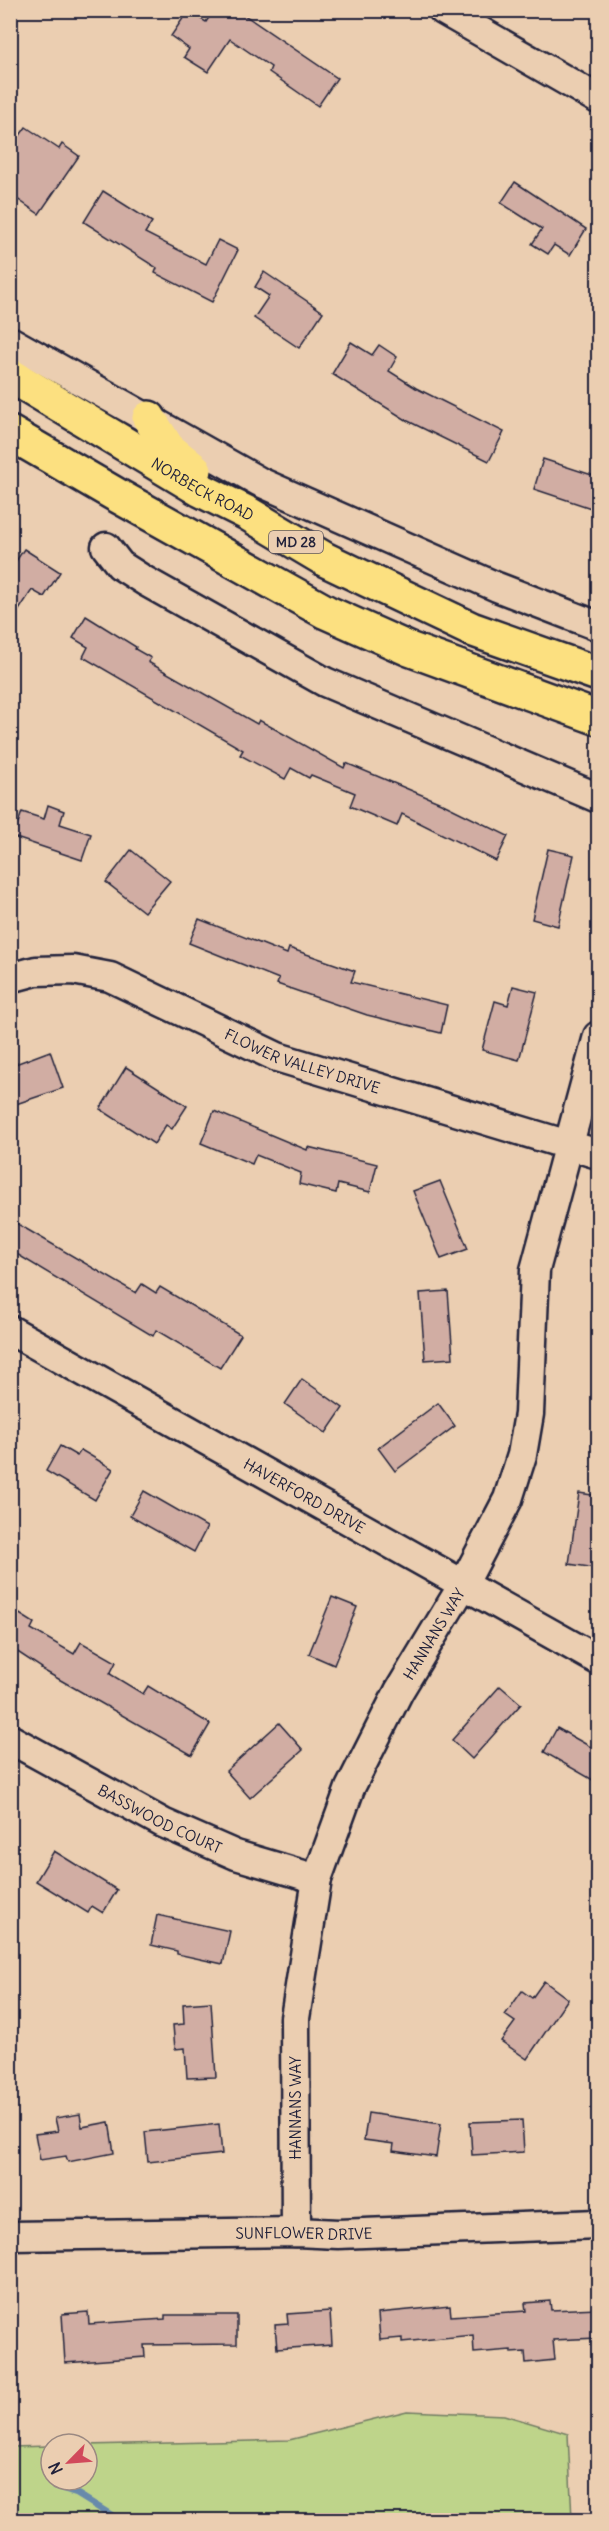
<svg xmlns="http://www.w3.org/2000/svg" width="609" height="2531" font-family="Delius,sans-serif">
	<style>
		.green { fill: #bed48a; stroke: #707b62; stroke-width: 1.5 }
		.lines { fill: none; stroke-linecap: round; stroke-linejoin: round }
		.stream { stroke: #688aab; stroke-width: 7 }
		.building { fill: #d1ada3; stroke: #22223b; stroke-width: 1.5 }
		.minor-casing { stroke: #22223b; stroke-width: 33 }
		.major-casing { stroke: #22223b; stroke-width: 38 }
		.minor { stroke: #ebceb1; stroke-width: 28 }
		.major { stroke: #fce080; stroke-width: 33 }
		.labels { text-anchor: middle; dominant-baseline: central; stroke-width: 6; stroke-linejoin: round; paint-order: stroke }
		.shield { fill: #ebceb1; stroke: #5e565e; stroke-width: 1.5 }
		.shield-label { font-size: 14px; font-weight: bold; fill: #22223b }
		.street-label { font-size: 15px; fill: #22223b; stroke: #ebceb1 }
	</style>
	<rect width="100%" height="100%" fill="#ebceb1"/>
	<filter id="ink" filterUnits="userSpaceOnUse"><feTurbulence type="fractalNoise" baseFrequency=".0167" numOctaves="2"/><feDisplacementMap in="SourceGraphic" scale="12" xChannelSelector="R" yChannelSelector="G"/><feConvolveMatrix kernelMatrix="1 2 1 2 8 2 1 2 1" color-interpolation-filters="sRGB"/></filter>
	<g filter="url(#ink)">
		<!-- green -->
		<polygon class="green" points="407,2411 504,2415 568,2434 572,2520 11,2520 11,2447 51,2446 51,2480 87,2480 87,2445 289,2440"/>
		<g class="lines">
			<!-- stream -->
			<polyline class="stream" points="55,2487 77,2494 119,2520"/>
		</g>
		<!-- building -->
		<g class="building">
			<polygon points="214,10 237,10 337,78 318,106 269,72 271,67 230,39 208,72 184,57 189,49 171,36 188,11 206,22"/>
			<polygon points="26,127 59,149 62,144 79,156 39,214 10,194 10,149"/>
			<polygon points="515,182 586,229 570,255 554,245 548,254 532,244 542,229 501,203"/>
			<polygon points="103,191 152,222 145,233 206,264 218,240 238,250 212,302 155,273 157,268 84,222"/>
			<polygon points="264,272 323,312 299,348 254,318 269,296 255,287"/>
			<polygon points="351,342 372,355 379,345 397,357 389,371 416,388 504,432 489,461 408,421 332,374"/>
			<polygon points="543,459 598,477 591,508 534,489"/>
			<polygon points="24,549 60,572 44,597 32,590 10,624 10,570"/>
			<polygon points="86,616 136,647 135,649 151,658 148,662 257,724 259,720 344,768 346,763 441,803 508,836 496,861 402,814 397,826 350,806 355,793 311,775 309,778 291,768 285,779 240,755 243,750 83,657 88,647 73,638"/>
			<polygon points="48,805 64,811 60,824 91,834 82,860 13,837 22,812 44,819"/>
			<polygon points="548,849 574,855 558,926 532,919"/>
			<polygon points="131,850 170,881 144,912 106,882"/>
			<polygon points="199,919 287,954 289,948 355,971 351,982 447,1005 441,1033 367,1015 277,984 279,979 189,943"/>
			<polygon points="513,986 537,992 519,1060 482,1050 495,1001 508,1005"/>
			<polygon points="50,1051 63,1088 16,1104 10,1087 10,1066"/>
			<polygon points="126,1067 187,1106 172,1129 166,1125 154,1144 100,1109"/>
			<polygon points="214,1111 307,1150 308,1147 377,1164 370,1192 338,1184 336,1193 299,1184 301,1173 256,1155 252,1164 201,1143"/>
			<polygon points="440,1181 468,1249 441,1259 413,1191"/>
			<polygon points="16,1223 136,1293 142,1284 156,1293 160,1287 241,1335 220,1368 156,1330 153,1336 10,1250 10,1232"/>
			<polygon points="448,1291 453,1358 425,1360 420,1293"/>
			<polygon points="302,1379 343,1408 326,1433 285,1404"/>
			<polygon points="438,1403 455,1426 395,1471 378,1448"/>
			<polygon points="60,1446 77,1456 81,1450 113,1469 95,1500 46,1471"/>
			<polygon points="144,1491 207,1527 194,1552 130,1516"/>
			<polygon points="579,1493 598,1496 596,1568 569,1564"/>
			<polygon points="332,1597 357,1607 334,1665 309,1654"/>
			<polygon points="10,1608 34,1623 31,1629 74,1654 81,1642 116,1662 110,1674 143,1694 148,1686 210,1724 192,1755 41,1669 42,1668 10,1647"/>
			<polygon points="500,1686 521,1704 472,1759 452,1740"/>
			<polygon points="279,1723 303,1750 250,1798 226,1771"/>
			<polygon points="557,1728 598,1751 598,1783 544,1752"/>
			<polygon points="54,1851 117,1890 103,1913 92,1906 88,1913 36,1881"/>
			<polygon points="157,1915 230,1931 223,1964 177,1954 177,1951 151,1945"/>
			<polygon points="544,1981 568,1999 527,2059 501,2041 515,2022 505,2015 522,1991 532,1998"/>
			<polygon points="211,2002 216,2077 187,2078 185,2048 175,2049 173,2025 184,2024 183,2004"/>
			<polygon points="368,2113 441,2124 436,2157 393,2151 394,2144 364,2140"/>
			<polygon points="80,2114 82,2127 109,2122 114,2153 68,2162 66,2156 40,2160 35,2134 58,2131 55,2118"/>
			<polygon points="522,2120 524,2152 472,2155 470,2122"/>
			<polygon points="219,2124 222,2154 148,2162 145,2132"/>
			<polygon points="550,2301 551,2310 598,2308 598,2338 553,2340 555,2360 526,2363 525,2352 511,2353 511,2350 474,2353 473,2335 402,2342 402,2338 380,2340 378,2313 450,2306 451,2316 526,2311 525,2303"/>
			<polygon points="330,2311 332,2345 277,2349 275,2325 288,2324 287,2314"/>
			<polygon points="88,2312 89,2324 165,2319 165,2315 237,2315 237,2344 144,2345 145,2357 65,2363 62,2314"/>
		</g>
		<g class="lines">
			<defs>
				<g id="minor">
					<polyline points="443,10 598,99"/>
					<polyline points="10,341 260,482 497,587 598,626"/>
					<polyline points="106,547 120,565 145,581 325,682 598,798"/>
					<path id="s1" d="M10 978 36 971 73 970 110 977 277 1057 598 1154"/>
					<path id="s2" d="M10 1330 598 1660"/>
					<path id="s3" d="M10 1739 163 1823 236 1855 317 1879"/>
					<path id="s4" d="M296 2232 295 2018 317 1879 350 1788 399 1691 463 1585 508 1499 522 1455 529 1414 535 1270 598 1036"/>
					<path id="s5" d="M10 2236 296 2232 338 2234 598 2224"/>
				</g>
				<g id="major">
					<path id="s6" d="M10 375 201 490 247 513 326 560 471 629 598 674"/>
					<polyline points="149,418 168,448 195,470"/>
					<polyline points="10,433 120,497 326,612 409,649 598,718"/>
				</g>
			</defs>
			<!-- minor casing -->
			<use href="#minor" class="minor-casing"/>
			<!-- major casing -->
			<use href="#major" class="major-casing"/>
			<!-- minor -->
			<use href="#minor" class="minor"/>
			<!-- major -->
			<use href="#major" class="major"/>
		</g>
	</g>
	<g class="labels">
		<!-- shield labels -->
		<rect class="shield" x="269" y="531" width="54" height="22" rx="4.5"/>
		<g class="shield-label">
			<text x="296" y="542">MD 28</text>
		</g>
		<!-- street labels -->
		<g class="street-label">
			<text stroke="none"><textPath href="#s6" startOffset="224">NORBECK ROAD</textPath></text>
			<text stroke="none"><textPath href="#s1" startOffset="312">FLOWER VALLEY DRIVE</textPath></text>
			<text stroke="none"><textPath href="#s2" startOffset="338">HAVERFORD DRIVE</textPath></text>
			<text stroke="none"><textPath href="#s4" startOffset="627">HANNANS WAY</textPath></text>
			<text stroke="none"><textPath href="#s3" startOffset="170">BASSWOOD COURT</textPath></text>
			<text transform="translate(295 2108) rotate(-90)">HANNANS WAY</text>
			<text stroke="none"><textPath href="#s5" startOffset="294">SUNFLOWER DRIVE</textPath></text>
		</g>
	</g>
	<!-- margin -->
	<rect width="609" height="2531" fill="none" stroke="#ebceb1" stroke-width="36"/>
	<rect x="18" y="18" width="573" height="2495" fill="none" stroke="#22223b" stroke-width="2" filter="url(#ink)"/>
	<!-- north arrow -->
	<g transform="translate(69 2462) rotate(245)"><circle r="28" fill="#ebceb1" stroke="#9b8982" stroke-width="1.5"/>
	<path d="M0-4.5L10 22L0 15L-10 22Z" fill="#d1495b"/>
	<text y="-9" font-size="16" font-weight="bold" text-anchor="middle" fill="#22223b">N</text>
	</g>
</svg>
